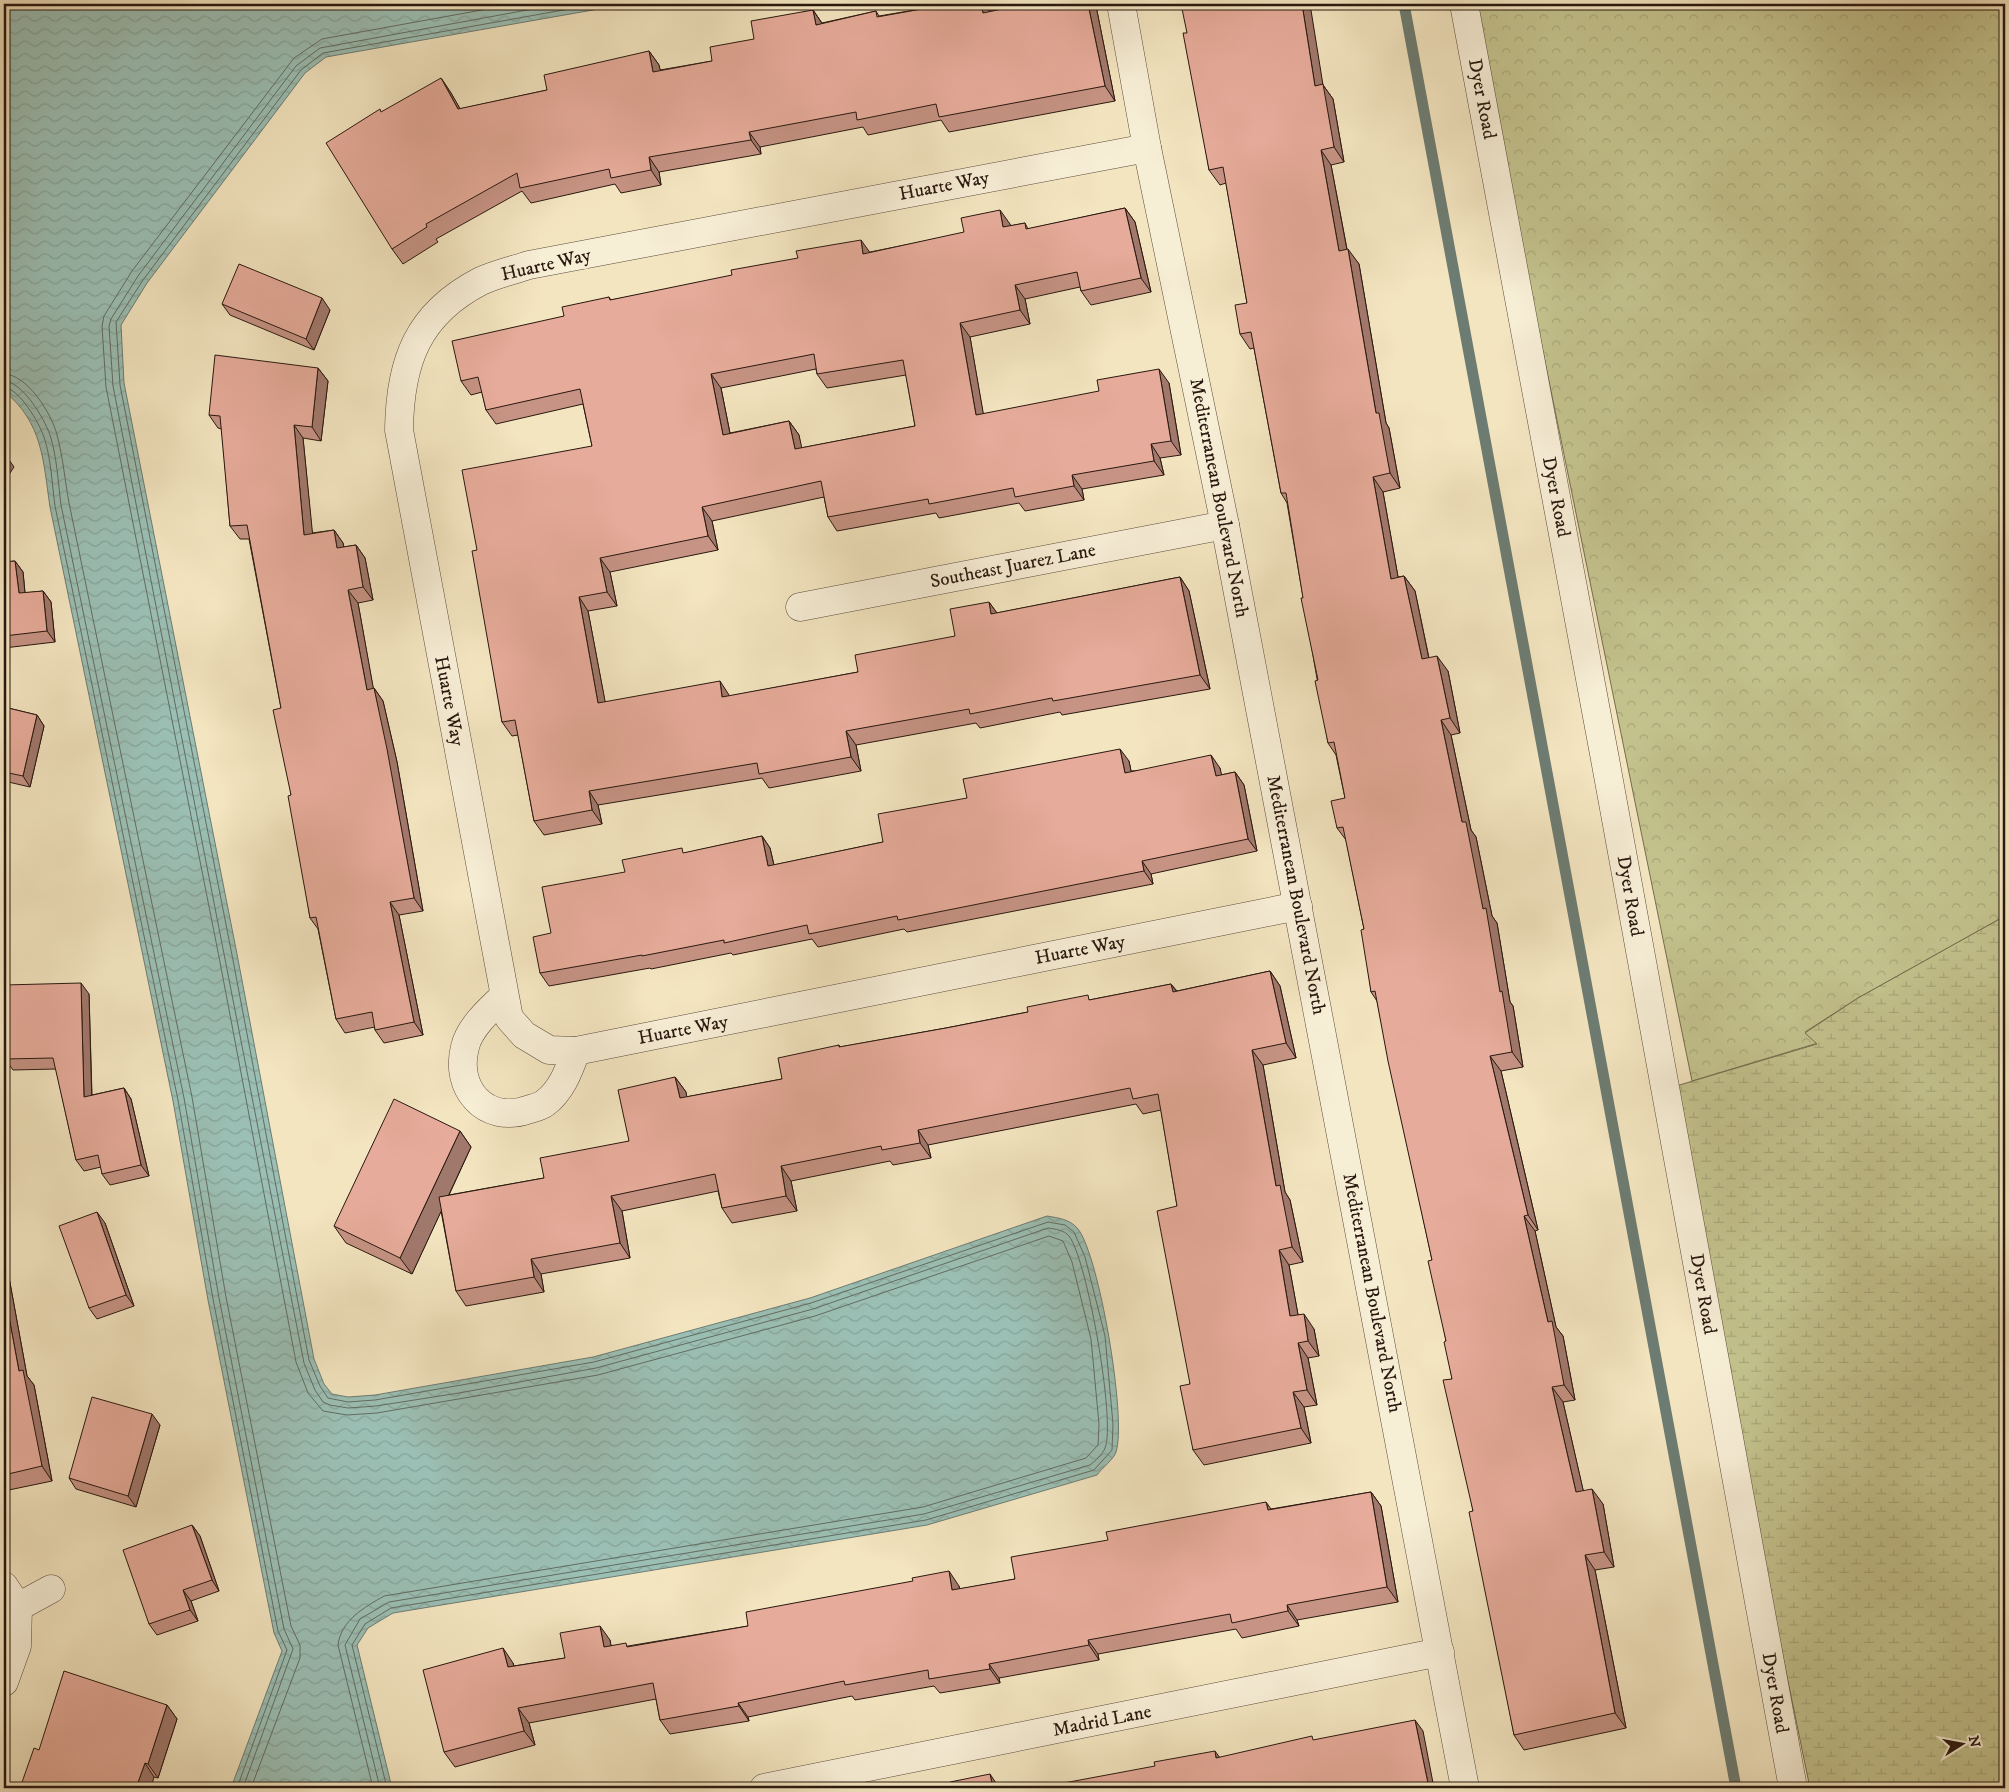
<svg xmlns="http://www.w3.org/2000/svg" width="2009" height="1792" font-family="'IM FELL DW Pica',serif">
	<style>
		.forest { fill: url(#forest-crowns); stroke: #766d4e }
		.wetland { fill: url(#wetland-marsh); stroke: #766d4e }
		.water { fill: url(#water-waves); stroke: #6d7c72 }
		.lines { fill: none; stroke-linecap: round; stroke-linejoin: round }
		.shore { stroke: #626c62; stroke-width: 1 }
		.stream { stroke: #6d7c72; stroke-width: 11 }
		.street-casing { stroke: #5c4b3b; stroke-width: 29 }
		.street { stroke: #f7eed6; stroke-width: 28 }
		.wall { fill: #c69384; stroke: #29180f; fill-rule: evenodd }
		.shaded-wall { fill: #a1786c; stroke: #29180f }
		.building { fill: #e6ab9a; stroke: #29180f; fill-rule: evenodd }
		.labels { text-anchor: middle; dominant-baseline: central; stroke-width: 5; stroke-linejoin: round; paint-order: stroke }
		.street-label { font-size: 19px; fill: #29180f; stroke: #f7eed6 }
	</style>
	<defs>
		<pattern id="forest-crowns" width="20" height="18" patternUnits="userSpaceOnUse" patternTransform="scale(1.25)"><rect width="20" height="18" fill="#c3c28d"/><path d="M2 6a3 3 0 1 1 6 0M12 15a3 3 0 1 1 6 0" fill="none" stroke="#a8a678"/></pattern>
		<pattern id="wetland-marsh" width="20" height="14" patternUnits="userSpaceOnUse" patternTransform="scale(1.25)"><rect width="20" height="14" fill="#c3c28d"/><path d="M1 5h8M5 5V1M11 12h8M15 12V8" fill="none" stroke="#a8a678"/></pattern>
		<pattern id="water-waves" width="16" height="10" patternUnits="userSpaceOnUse" patternTransform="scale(1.25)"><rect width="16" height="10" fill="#9bbfb4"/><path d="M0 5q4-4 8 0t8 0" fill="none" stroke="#86a39a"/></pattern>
	</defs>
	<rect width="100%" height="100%" fill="#f3e5c0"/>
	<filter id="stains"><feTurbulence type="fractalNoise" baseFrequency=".004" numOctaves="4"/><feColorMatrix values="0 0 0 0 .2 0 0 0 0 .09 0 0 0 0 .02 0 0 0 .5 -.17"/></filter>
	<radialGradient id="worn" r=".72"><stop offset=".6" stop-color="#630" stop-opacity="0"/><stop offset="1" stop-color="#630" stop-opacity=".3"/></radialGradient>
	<!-- forest -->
	<polygon class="forest" points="1472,4 2005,4 2005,916 1858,998 1805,1032 1818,1043 1692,1081"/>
	<!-- wetland -->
	<polygon class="wetland" points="2005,916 2005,1788 1810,1788 1666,1089 1817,1044 1805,1033 1858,998"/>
	<!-- water -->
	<path class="water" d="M4 4H627L326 57 305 73 147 283 121 325 124 383 237 954 314 1359 324 1384 332 1394 348 1397 375 1395 593 1357 810 1298 1047 1216C1058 1218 1070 1219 1078 1229 1099 1255 1127 1419 1116 1452 1114 1459 1102 1468 1097 1475L927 1525 393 1613 368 1628 357 1645 392 1788H231L282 1651 274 1633 208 1300 173 1101 50 507C43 460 43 423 4 391Z"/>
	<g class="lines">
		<!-- shore -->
		<g class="shore">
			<path d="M4 374C27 374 52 414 57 435 63 457 65 481 69 503L192 1097 226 1297 291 1626 300 1645V1658L251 1788"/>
			<path d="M4 381C23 382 44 418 50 435 57 457 58 482 61 505L184 1098 219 1298 284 1629 293 1649 243 1788"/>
			<path d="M4 387C20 389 39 423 44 437 51 458 52 484 55 506L178 1100 213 1299 278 1631 287 1650 237 1788"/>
			<path d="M373 1788 338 1645C341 1620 365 1607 384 1596L923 1507 1086 1458 1098 1445 1099 1424 1091 1339 1072 1262 1063 1241 1049 1236 815 1316 598 1375 377 1413 347 1415 323 1411 308 1393 296 1362 219 957 106 387 102 326 104 316 132 271 294 58 322 39 515 4"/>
			<path d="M380 1788 345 1645 360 1619 389 1602 924 1514 1090 1465C1095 1461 1103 1454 1105 1448 1116 1422 1087 1259 1069 1236 1064 1230 1055 1229 1048 1228L813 1309 596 1368 459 1393 376 1406 348 1408 330 1405 323 1402 315 1390 304 1363 113 386 109 326 111 319 138 276 296 66 320 48 560 4"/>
			<polyline points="387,1788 352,1645 365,1624 391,1608 926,1520 1094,1470 1112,1450 1113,1424 1105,1336 1085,1257 1074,1232 1065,1225 1048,1222 811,1303 594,1362 375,1400 348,1402 328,1398 320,1386 309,1360 232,955 120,385 116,322 143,280 301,70 323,53 597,4"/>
		</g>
		<!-- stream -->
		<polyline class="stream" points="1404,4 1736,1788"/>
		<defs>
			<g id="street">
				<polyline points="1121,4 1147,148 1225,525 1465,1788"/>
				<polyline points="1464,4 1605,759 1793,1788"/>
				<path d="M1147 148 529 265C514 270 496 274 481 281 417 314 400 362 399 430L509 1018 524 1035 549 1050 576 1051 1298 906"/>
				<polyline points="800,607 1225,525"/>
				<path d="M504 996C490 1009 469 1028 465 1047 454 1088 485 1124 527 1110 533 1108 540 1107 545 1103 562 1090 569 1070 576 1051"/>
				<polyline points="4,1586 18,1607 17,1646 4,1682"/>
				<polyline points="18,1607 51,1589"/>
				<polyline points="764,1788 1440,1652"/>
			</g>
		</defs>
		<!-- street casing -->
		<use href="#street" class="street-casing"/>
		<!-- street -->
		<use href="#street" class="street"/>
	</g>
	<!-- wall -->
	<g class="wall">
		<polygon points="950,4 984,4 990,11 1096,6 1115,101 949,132 941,120 868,135 863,127 760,147 761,154 659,172 661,185 621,193 615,184 531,203 522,191 436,239 438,242 403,264 392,249 441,78 451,93 460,109 547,90 649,51 659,65 660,70 712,61 813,10 822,23 876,11 879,16"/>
		<polygon points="1187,33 1323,85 1333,99 1344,162 1331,165 1347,249 1359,264 1386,423 1389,428 1400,488 1383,492 1398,577 1404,576 1415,591 1429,658 1448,671 1460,733 1451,735 1471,830 1476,837 1492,916 1497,923 1510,1002 1513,1006 1523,1067 1501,1071 1538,1230 1535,1231 1556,1327 1563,1336 1575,1400 1563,1402 1583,1490 1603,1504 1614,1567 1595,1570 1626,1728 1524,1750 1514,1735 1473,1511 1446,1341 1432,1260 1377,1001 1371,992 1364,929 1346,840 1337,828 1345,798 1336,755 1328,743 1287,503 1281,493 1254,348 1250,349 1240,334 1247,303 1226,183 1220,185 1209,170"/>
		<path d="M1125 208 1135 222 1151 292 1091 305 1081 291 1080 287 1025 299 1030 324 970 337 983 414 1169 383 1181 455 1160 458 1164 475 1082 489 1084 500 1025 511 1019 503 939 518 936 513 837 531 828 517 824 497 712 521 718 550 610 572 617 606 588 611 605 702 730 696 858 672 955 636 989 602 997 613 1180 577 1189 591 1210 689 1062 715 1060 712 980 728 976 723 856 745 861 771 769 788 762 778 598 805 602 824 544 835 534 821 518 735 512 736 502 722 477 550 592 446 583 404 496 424 486 410 482 392 471 395 461 381 564 316 609 297 611 300 870 252 1010 224V226L1025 223 1028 229ZM816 369 817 374 827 388 906 375 915 426 801 448 799 435 789 421 730 433 721 388Z"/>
		<polygon points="222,304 330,310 314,350 230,315"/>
		<polygon points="318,368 328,381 321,441 303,438 312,533 334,530 343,543 344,547 356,545 365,558 373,600 358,603 373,688 374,688 383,701 397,762 423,911 399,915 423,1035 384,1043 375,1030 375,1027 345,1033 336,1019 318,929 310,918 291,795 281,708 249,539 240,539 230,526 222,429 218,428 209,415"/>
		<polygon points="15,561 23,572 25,593 43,591 51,602 55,642 4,648 4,562"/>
		<polygon points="4,707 37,715 44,726 30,787 4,781"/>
		<polygon points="1129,761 1131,771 1220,768 1221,775 1235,772 1244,785 1257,851 1151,874 1153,884 907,932 904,929 818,947 812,939 733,955 731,953 651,969 650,968 549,986 540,973 551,933 685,853 762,836 770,848 774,865 883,842 967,798"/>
		<polygon points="1270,971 1280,986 1296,1058 1263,1065 1285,1192 1290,1200 1303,1262 1289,1265 1298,1315 1314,1329 1319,1356 1308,1358 1317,1405 1304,1407 1311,1443 1204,1465 1193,1450 1190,1384 1177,1206 1161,1110 1143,1114 1136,1104 928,1145 931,1158 893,1165 890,1161 791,1181 797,1211 732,1223 722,1208 718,1191 622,1211 630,1258 541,1274 544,1292 466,1306 456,1291 441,1211 412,1274 346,1243 334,1226 460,1131 471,1147 449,1195 544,1178 629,1141 675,1077 686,1092 686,1097 782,1079 839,1045 840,1047 946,1028 1171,984 1177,991"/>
		<polygon points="89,994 92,1095 124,1088 131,1099 149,1176 110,1185 102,1174 101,1167 84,1171 76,1160 56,1069 13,1070 5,1059"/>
		<polygon points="105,1223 134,1306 97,1319 89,1308"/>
		<polygon points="4,1250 27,1376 34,1385 52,1481 4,1491"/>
		<polygon points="160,1425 136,1507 76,1489 69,1478"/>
		<polygon points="1371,1492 1381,1506 1398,1602 1297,1620 1299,1626 1242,1638 1236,1629 1098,1654 1099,1660 999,1678 1000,1683 940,1693 934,1686 855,1700 852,1696 748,1717 749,1721 670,1734 660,1720 656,1699 529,1723 535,1745 455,1767 444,1752 513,1663 514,1666 565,1658 610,1640 611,1646 628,1646 748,1626 959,1586 960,1589 1015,1579 1271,1509"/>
		<polygon points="192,1525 200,1536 219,1591 191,1601 198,1621 157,1635 149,1624"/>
		<polygon points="167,1705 177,1719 158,1778 39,1750"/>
	</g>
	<!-- shaded-wall -->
	<g class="shaded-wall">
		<polygon points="981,4 984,4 991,13 983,13"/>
		<polygon points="1088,4 1094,4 1096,6 1115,101 1105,86"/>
		<polygon points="1302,4 1310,4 1323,85 1333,99 1344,162 1334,147 1315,86"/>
		<polygon points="813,10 823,25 816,25"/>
		<polygon points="649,51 659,65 664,86 653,72"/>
		<polygon points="441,78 451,93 469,124 458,109"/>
		<polygon points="749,132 760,147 761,154 751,140"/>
		<polygon points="1321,150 1331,165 1350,266 1339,251"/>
		<polygon points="649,157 659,172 661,185 651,170"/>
		<polygon points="1125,208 1135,222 1151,292 1141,278"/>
		<polygon points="1000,210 1010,224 1013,241 1003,227"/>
		<polygon points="861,240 871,254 863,254"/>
		<polygon points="1348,249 1359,264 1386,423 1389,428 1400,488 1390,473 1376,413"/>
		<polygon points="1015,285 1025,299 1030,324 1020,310"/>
		<polygon points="322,298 330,310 314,350 306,339"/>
		<polygon points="960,323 970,337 986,429 976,415"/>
		<polygon points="318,368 328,381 321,441 312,427"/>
		<polygon points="1159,369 1169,383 1181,455 1171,441"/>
		<polygon points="711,374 721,388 733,449 723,435"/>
		<polygon points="789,421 799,435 805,463 795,449"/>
		<polygon points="294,425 303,438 314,548 304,535"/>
		<polygon points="1151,444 1160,458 1164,475 1154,461"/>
		<polygon points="5,454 14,467 4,482 4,456"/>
		<polygon points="1072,475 1082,489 1084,500 1074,486"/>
		<polygon points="1373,477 1383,492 1401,594 1391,579"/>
		<polygon points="702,507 712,521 718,550 708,536"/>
		<polygon points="334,530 343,543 346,562 337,548"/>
		<polygon points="356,545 365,558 373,600 363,587"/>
		<polygon points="600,558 610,572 617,606 607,592"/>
		<polygon points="15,561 23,572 26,604 19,593"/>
		<polygon points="1404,576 1415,591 1432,674 1422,659"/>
		<polygon points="1180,577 1189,591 1210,689 1200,675"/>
		<polygon points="348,590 358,603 376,703 367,690"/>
		<polygon points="43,591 51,602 55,642 47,631"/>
		<polygon points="579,597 588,611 608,717 598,703"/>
		<polygon points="989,602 999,616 991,614"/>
		<polygon points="1437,656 1448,671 1460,733 1450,718"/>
		<polygon points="720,681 729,695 732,711 722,697"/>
		<polygon points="374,688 383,701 397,762 423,911 414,898"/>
		<polygon points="37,715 44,726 30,787 23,776"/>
		<polygon points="1441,720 1451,735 1471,830 1476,837 1492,916 1497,923 1510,1002 1513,1006 1523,1067 1512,1052 1483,909 1462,822"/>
		<polygon points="846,731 856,745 861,771 851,757"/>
		<polygon points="1120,749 1129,761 1134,786 1125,773"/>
		<polygon points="1211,755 1220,768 1225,789 1216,776"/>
		<polygon points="1235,772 1244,785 1257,851 1248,839"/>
		<polygon points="589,791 598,805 602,824 592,810"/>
		<polygon points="762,836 770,848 777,879 768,866"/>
		<polygon points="1142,861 1151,874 1153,884 1144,871"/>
		<polygon points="390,902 399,915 423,1035 414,1022"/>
		<polygon points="1270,971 1280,986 1296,1058 1286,1043"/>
		<polygon points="81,983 89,994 92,1108 84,1097"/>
		<polygon points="1171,984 1182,999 1173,992"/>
		<polygon points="1252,1050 1263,1065 1285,1192 1290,1200 1303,1262 1292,1247 1276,1186"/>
		<polygon points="1490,1056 1501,1071 1538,1230 1528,1215"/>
		<polygon points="675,1077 686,1092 690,1113 680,1098"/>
		<polygon points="124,1088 131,1099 149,1176 141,1165"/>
		<polygon points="918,1130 928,1145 931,1158 920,1143"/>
		<polygon points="460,1131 471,1147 412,1274 400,1258"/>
		<polygon points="781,1166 791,1181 797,1211 786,1196"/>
		<polygon points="611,1196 622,1211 630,1258 620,1243"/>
		<polygon points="97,1212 105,1223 134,1306 126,1295"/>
		<polygon points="1524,1216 1535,1231 1556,1327 1563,1336 1575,1400 1564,1385 1548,1322"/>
		<polygon points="4,1250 27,1376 34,1385 52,1481 42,1466 19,1371 4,1290"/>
		<polygon points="1279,1250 1289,1265 1301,1331 1290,1316"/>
		<polygon points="531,1259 541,1274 544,1292 534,1277"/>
		<polygon points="1304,1314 1314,1329 1319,1356 1308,1341"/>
		<polygon points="1298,1343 1308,1358 1317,1405 1307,1390"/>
		<polygon points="1552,1387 1563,1402 1587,1507 1576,1492"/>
		<polygon points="1293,1392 1304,1407 1311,1443 1301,1428"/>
		<polygon points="152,1414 160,1425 136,1507 128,1496"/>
		<polygon points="1592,1489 1603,1504 1614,1567 1604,1552"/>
		<polygon points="1371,1492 1381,1506 1398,1602 1387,1587"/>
		<polygon points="1266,1502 1276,1516 1268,1510"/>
		<polygon points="192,1525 200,1536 219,1591 212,1580"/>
		<polygon points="1585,1555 1595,1570 1626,1728 1615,1713"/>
		<polygon points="949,1571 959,1586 962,1605 952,1590"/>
		<polygon points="183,1590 191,1601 198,1621 190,1610"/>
		<polygon points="1287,1605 1297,1620 1299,1626 1288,1611"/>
		<polygon points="600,1626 610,1640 614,1662 604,1647"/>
		<polygon points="1088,1640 1098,1654 1099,1660 1089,1645"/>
		<polygon points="503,1648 513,1663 518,1681 508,1667"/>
		<polygon points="989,1664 999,1678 1000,1683 990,1669"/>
		<polygon points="738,1703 748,1717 749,1721 739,1706"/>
		<polygon points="167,1705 177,1719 158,1778 148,1764"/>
		<polygon points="518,1708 529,1723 535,1745 524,1731"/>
		<polygon points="1415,1720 1423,1731 1434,1788 1429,1788"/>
		<polygon points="1215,1751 1223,1762 1216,1758"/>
		<polygon points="145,1763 154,1777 151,1788 136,1788"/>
		<polygon points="990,1774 998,1786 999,1788 993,1788"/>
	</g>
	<!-- building -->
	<g class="building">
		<polygon points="950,4 981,4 983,13 1026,4 1088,4 1105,86 939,117 936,104 857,120 856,112 749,132 751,140 649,157 651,170 611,178 609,169 520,188 517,173 426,224 427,227 392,249 326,143 380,109 381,112 441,78 458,109 547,90 544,75 649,51 653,72 712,61 710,47 754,39 751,21 813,10 816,25 876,11 877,17"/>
		<polygon points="1181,4 1302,4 1315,86 1323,84 1334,147 1321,150 1339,251 1348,249 1376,413 1379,413 1390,473 1373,477 1391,579 1404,576 1422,659 1437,656 1450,718 1441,720 1462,822 1466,822 1483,909 1486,908 1500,992 1502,991 1512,1052 1490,1056 1528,1215 1524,1216 1548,1322 1552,1321 1564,1385 1552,1387 1576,1492 1592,1489 1604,1552 1585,1555 1615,1713 1514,1735 1469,1512 1473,1511 1443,1380 1452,1379 1444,1342 1446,1341 1428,1261 1432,1260 1388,1061 1375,991 1371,992 1361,930 1364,929 1343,827 1337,828 1331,801 1345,798 1334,742 1328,743 1315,681 1318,680 1301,598 1303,598 1286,493 1281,493 1251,332 1240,334 1235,305 1247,303 1223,167 1209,170 1183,33 1187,33"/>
		<path d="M1125 208 1141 278 1081 291 1077 272 1015 285 1020 310 960 323 976 415 1099 391 1097 380 1159 369 1171 441 1151 444 1154 461 1072 475 1074 486 1015 497 1013 488 929 504 928 499 828 517 821 481 702 507 708 536 600 558 607 592 579 597 598 703 720 681 722 697 858 672 855 655 955 636 950 609 989 602 991 614 1180 577 1200 675 1053 701 1052 698 970 714 969 709 846 731 851 757 759 774 757 763 589 791 592 810 534 821 515 720 502 722 472 551 477 550 462 470 592 446 580 389 486 410 478 377 461 381 452 341 564 316 562 307 609 297 610 300 732 275 731 270 798 258 796 251 861 240 863 254 964 232 961 218 1000 210 1003 227 1025 223 1026 229ZM814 354 817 374 903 360 915 426 795 449 789 421 723 435 711 374Z"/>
		<polygon points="239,264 322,298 306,339 222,304"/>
		<polygon points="215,355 318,368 312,427 294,425 304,535 334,530 337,548 356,545 363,587 348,590 367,690 374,688 387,749 414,898 390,902 414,1022 375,1030 372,1012 336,1019 316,917 310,918 288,796 291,795 273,710 281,708 247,525 230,526 220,416 209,415"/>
		<polygon points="15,561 19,593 43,591 47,631 4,636 4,562"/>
		<polygon points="4,707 37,715 23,776 4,772"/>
		<polygon points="1120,749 1125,773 1211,755 1216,776 1235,772 1248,839 1142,861 1144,871 898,920 897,916 809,934 807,925 724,943 724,940 642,956 642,955 540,973 533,937 551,933 542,887 625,872 622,860 682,848 683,853 762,836 768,866 883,842 878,814 967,798 963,779"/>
		<polygon points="1270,971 1286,1043 1252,1050 1276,1186 1280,1185 1292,1247 1279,1250 1290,1316 1304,1314 1308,1341 1298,1343 1307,1390 1293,1392 1301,1428 1193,1450 1180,1386 1190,1384 1157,1211 1177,1206 1158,1094 1133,1099 1130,1088 918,1130 920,1143 882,1150 881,1146 781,1166 786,1196 722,1208 715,1174 611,1196 620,1243 531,1259 534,1277 456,1291 439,1197 544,1178 540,1158 629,1141 618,1090 675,1077 680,1098 782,1079 778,1058 839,1045 839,1047 946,1028 1028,1012 1027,1007 1088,995 1089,1000 1171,984 1173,992"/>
		<polygon points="81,983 84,1097 124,1088 141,1165 102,1174 98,1155 76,1160 53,1058 5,1059 4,985"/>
		<polygon points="394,1099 460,1131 400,1258 334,1226"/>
		<polygon points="97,1212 126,1295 89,1308 59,1226"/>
		<polygon points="4,1290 19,1371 23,1370 42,1466 4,1475"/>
		<polygon points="92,1397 152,1414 128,1496 69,1478"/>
		<polygon points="1371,1492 1387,1587 1287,1605 1288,1611 1232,1623 1230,1614 1088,1640 1089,1645 989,1664 990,1669 929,1679 928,1670 845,1685 844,1681 738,1703 739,1706 660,1720 653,1683 518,1708 524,1731 444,1752 423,1670 503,1648 508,1667 565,1658 560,1633 600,1626 604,1647 626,1643 627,1647 748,1626 746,1612 913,1581 912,1578 949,1571 952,1590 1015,1579 1011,1557 1108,1540 1106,1532 1266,1502 1268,1510"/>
		<polygon points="192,1525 212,1580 183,1590 190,1610 149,1624 123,1550"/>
		<polygon points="64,1671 167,1705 148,1764 145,1763 136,1788 20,1788 34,1748 39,1750"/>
		<polygon points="1415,1720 1429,1788 1037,1788 1155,1766 1154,1762 1215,1751 1216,1758 1312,1736 1313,1740"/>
		<polygon points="990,1774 993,1788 941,1788 951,1787 950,1782"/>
	</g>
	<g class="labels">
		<!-- street labels -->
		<g class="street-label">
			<text transform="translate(1482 99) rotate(79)">Dyer Road</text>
			<text transform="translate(944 186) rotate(-11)">Huarte Way</text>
			<text transform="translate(546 265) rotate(-13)">Huarte Way</text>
			<text transform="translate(1556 497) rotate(79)">Dyer Road</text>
			<text transform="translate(1219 498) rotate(79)">Mediterranean Boulevard North</text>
			<text transform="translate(1013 566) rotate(-11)">Southeast Juarez Lane</text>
			<text transform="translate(449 701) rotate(79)">Huarte Way</text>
			<text transform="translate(1296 895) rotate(79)">Mediterranean Boulevard North</text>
			<text transform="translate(1630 896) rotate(80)">Dyer Road</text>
			<text transform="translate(1080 950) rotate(-11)">Huarte Way</text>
			<text transform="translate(683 1030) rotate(-11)">Huarte Way</text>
			<text transform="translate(1372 1293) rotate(79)">Mediterranean Boulevard North</text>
			<text transform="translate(1703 1294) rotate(80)">Dyer Road</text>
			<text transform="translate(1775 1693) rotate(80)">Dyer Road</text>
			<text transform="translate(1102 1721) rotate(-11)">Madrid Lane</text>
		</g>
	</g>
	<!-- margin -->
	<rect width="2009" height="1792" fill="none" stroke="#f3e5c0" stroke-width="20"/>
	<rect x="5" y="5" width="1999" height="1782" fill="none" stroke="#29180f" stroke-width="2.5"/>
	<rect x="10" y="10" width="1989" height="1772" fill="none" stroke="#29180f"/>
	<!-- north arrow -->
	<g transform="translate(1962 1744) rotate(79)" stroke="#f7eed6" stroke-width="4" paint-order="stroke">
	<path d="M0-4L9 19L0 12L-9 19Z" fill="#29180f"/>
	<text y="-8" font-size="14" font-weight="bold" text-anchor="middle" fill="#29180f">N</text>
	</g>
	<rect width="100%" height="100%" filter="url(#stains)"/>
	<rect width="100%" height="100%" fill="url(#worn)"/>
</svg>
